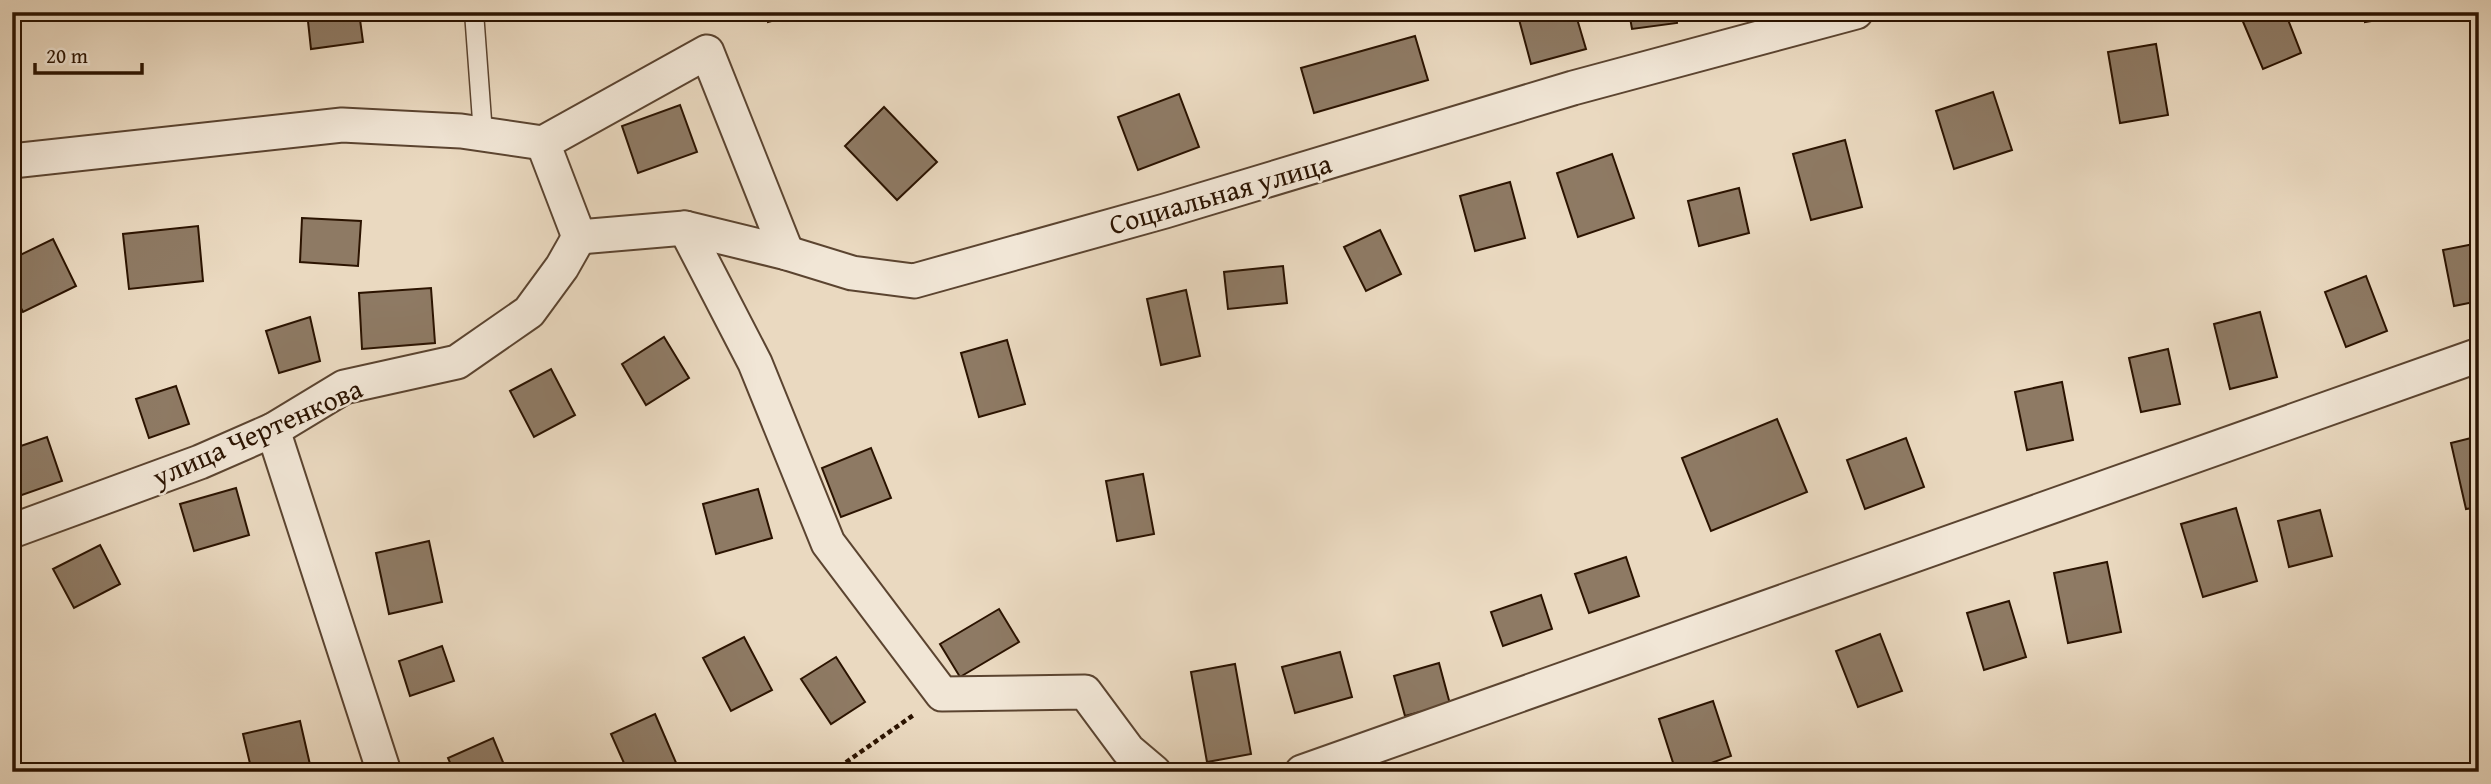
<svg xmlns="http://www.w3.org/2000/svg" width="2491" height="784" font-family="'Gentium Book Plus',serif">
	<style>
		.building { fill: #8e7a64; stroke: #2b1300; stroke-width: 2 }
		.lines { fill: none; stroke-linecap: round; stroke-linejoin: round }
		.lane-casing { stroke: #5b4430; stroke-width: 21 }
		.street-casing { stroke: #5b4430; stroke-width: 37 }
		.path { stroke: #2b1300; stroke-width: 4.5; stroke-dasharray: 5 3.5; stroke-linecap: butt }
		.lane { stroke: #f1e6d6; stroke-width: 18 }
		.street { stroke: #f1e6d6; stroke-width: 33 }
		.labels { text-anchor: middle; dominant-baseline: central; stroke-width: 5; stroke-linejoin: round; paint-order: stroke }
		.street-label { font-size: 28px; fill: #2b1300; stroke: #f1e6d6 }
	</style>
	<rect width="100%" height="100%" fill="#ead9c0"/>
	<filter id="stains"><feTurbulence type="fractalNoise" baseFrequency=".00286" numOctaves="4"/><feColorMatrix values="0 0 0 0 .2 0 0 0 0 .09 0 0 0 0 .02 0 0 0 .5 -.17"/></filter>
	<radialGradient id="worn" r=".72"><stop offset=".6" stop-color="#630" stop-opacity="0"/><stop offset="1" stop-color="#630" stop-opacity=".3"/></radialGradient>
	<!-- building -->
	<g class="building">
		<polygon points="12,12 59,12 59,16 12,18"/>
		<polygon points="307,12 359,12 363,42 311,49"/>
		<polygon points="766,12 805,12 768,22"/>
		<polygon points="1517,12 1575,12 1586,49 1531,64"/>
		<polygon points="1629,12 1676,12 1677,23 1632,29"/>
		<polygon points="2253,12 2285,12 2301,53 2263,69 2241,17"/>
		<polygon points="2364,12 2414,12 2414,14 2365,22"/>
		<polygon points="1415,36 1428,80 1314,113 1301,68"/>
		<polygon points="2156,44 2168,115 2120,123 2108,52"/>
		<polygon points="1993,92 2012,150 1954,169 1936,111"/>
		<polygon points="1179,94 1199,147 1138,170 1118,117"/>
		<polygon points="680,105 697,152 638,173 622,126"/>
		<polygon points="884,107 937,162 897,200 845,146"/>
		<polygon points="1845,140 1862,207 1811,220 1793,154"/>
		<polygon points="1612,154 1634,218 1578,237 1557,173"/>
		<polygon points="1510,182 1525,238 1475,251 1460,196"/>
		<polygon points="1739,188 1749,233 1699,246 1688,201"/>
		<polygon points="302,218 361,221 358,266 300,262"/>
		<polygon points="198,226 203,281 129,289 123,234"/>
		<polygon points="1380,230 1401,274 1366,291 1344,247"/>
		<polygon points="53,239 76,286 23,312 12,291 12,259"/>
		<polygon points="2479,243 2479,301 2454,306 2443,250"/>
		<polygon points="1283,266 1287,303 1228,309 1224,272"/>
		<polygon points="2366,276 2387,331 2346,347 2325,292"/>
		<polygon points="431,288 435,343 362,349 359,293"/>
		<polygon points="1186,290 1200,356 1161,365 1147,299"/>
		<polygon points="2260,312 2277,377 2230,389 2214,324"/>
		<polygon points="310,317 320,361 279,373 266,331"/>
		<polygon points="664,337 689,378 646,405 622,364"/>
		<polygon points="1007,340 1025,404 979,417 961,353"/>
		<polygon points="2168,349 2180,404 2141,412 2129,358"/>
		<polygon points="551,369 575,415 534,437 510,391"/>
		<polygon points="2062,382 2073,440 2027,450 2015,392"/>
		<polygon points="176,386 189,424 149,438 136,399"/>
		<polygon points="1777,419 1807,492 1711,531 1682,458"/>
		<polygon points="2479,436 2479,507 2466,509 2451,443"/>
		<polygon points="47,437 62,481 19,496 12,478 12,449"/>
		<polygon points="1906,438 1924,487 1865,509 1847,460"/>
		<polygon points="871,448 891,498 841,517 822,468"/>
		<polygon points="1143,474 1154,534 1117,541 1106,481"/>
		<polygon points="236,488 249,535 194,551 180,504"/>
		<polygon points="758,489 772,538 716,554 703,504"/>
		<polygon points="2236,508 2257,581 2203,597 2181,524"/>
		<polygon points="2320,510 2332,556 2289,567 2278,521"/>
		<polygon points="429,541 442,602 389,614 376,553"/>
		<polygon points="100,545 120,584 74,608 53,569"/>
		<polygon points="1626,557 1639,596 1589,613 1575,574"/>
		<polygon points="2107,562 2121,632 2068,643 2054,573"/>
		<polygon points="1541,595 1552,629 1503,646 1491,612"/>
		<polygon points="2009,601 2026,657 1984,670 1967,613"/>
		<polygon points="999,609 1019,642 960,677 940,644"/>
		<polygon points="1880,634 1902,691 1858,707 1836,651"/>
		<polygon points="744,637 772,690 731,711 703,658"/>
		<polygon points="442,646 454,681 410,696 399,661"/>
		<polygon points="1340,652 1352,697 1295,713 1282,667"/>
		<polygon points="836,657 865,702 831,724 801,679"/>
		<polygon points="1439,663 1450,704 1405,716 1394,676"/>
		<polygon points="1235,664 1251,754 1207,762 1191,672"/>
		<polygon points="1713,701 1731,756 1686,772 1676,772 1659,719"/>
		<polygon points="655,714 680,772 628,772 611,734"/>
		<polygon points="300,721 311,769 299,772 252,772 243,734"/>
		<polygon points="493,738 507,772 454,772 448,758"/>
		<polygon points="145,764 147,772 126,772"/>
		<polygon points="1546,765 1549,772 1526,772"/>
	</g>
	<g class="lines">
		<defs>
			<polyline id="lane" points="474,12 483,134"/>
			<g id="street">
				<polyline points="12,161 342,125 461,131 543,143"/>
				<polyline points="685,228 755,363 828,543 942,694 1085,692 1128,750 1154,772"/>
				<polyline points="579,237 685,228 787,253 852,273 914,281 1165,211 1573,88 1856,12"/>
				<polyline points="579,237 543,143 707,52 787,253"/>
				<polyline points="273,430 384,772"/>
				<polyline points="12,531 200,462 273,430 344,387 457,362 529,312 562,267 579,237"/>
				<polyline points="1302,772 2479,355"/>
			</g>
		</defs>
		<!-- lane casing -->
		<use href="#lane" class="lane-casing"/>
		<!-- street casing -->
		<use href="#street" class="street-casing"/>
		<!-- path -->
		<polyline class="path" points="832,772 915,714"/>
		<!-- lane -->
		<use href="#lane" class="lane"/>
		<!-- street -->
		<use href="#street" class="street"/>
	</g>
	<g class="labels">
		<!-- street labels -->
		<g class="street-label">
			<text transform="translate(1220 193) rotate(-16)">Социальная улица</text>
			<text transform="translate(257 432) rotate(-24)">улица Чертенкова</text>
		</g>
	</g>
	<!-- margin -->
	<rect width="2491" height="784" fill="none" stroke="#ead9c0" stroke-width="42"/>
	<rect x="14" y="14" width="2463" height="756" fill="none" stroke="#2b1300" stroke-width="3.5"/>
	<rect x="21" y="21" width="2449" height="742" fill="none" stroke="#2b1300" stroke-width="2"/>
	<!-- scale -->
	<path d="M35 63v10h107v-10" fill="none" stroke="#2b1300" stroke-width="3.5"/>
	<text x="46" y="63" font-size="21" fill="#2b1300" stroke="#f1e6d6" stroke-width="5" paint-order="stroke">20 m</text>
	<rect width="100%" height="100%" filter="url(#stains)"/>
	<rect width="100%" height="100%" fill="url(#worn)"/>
</svg>
